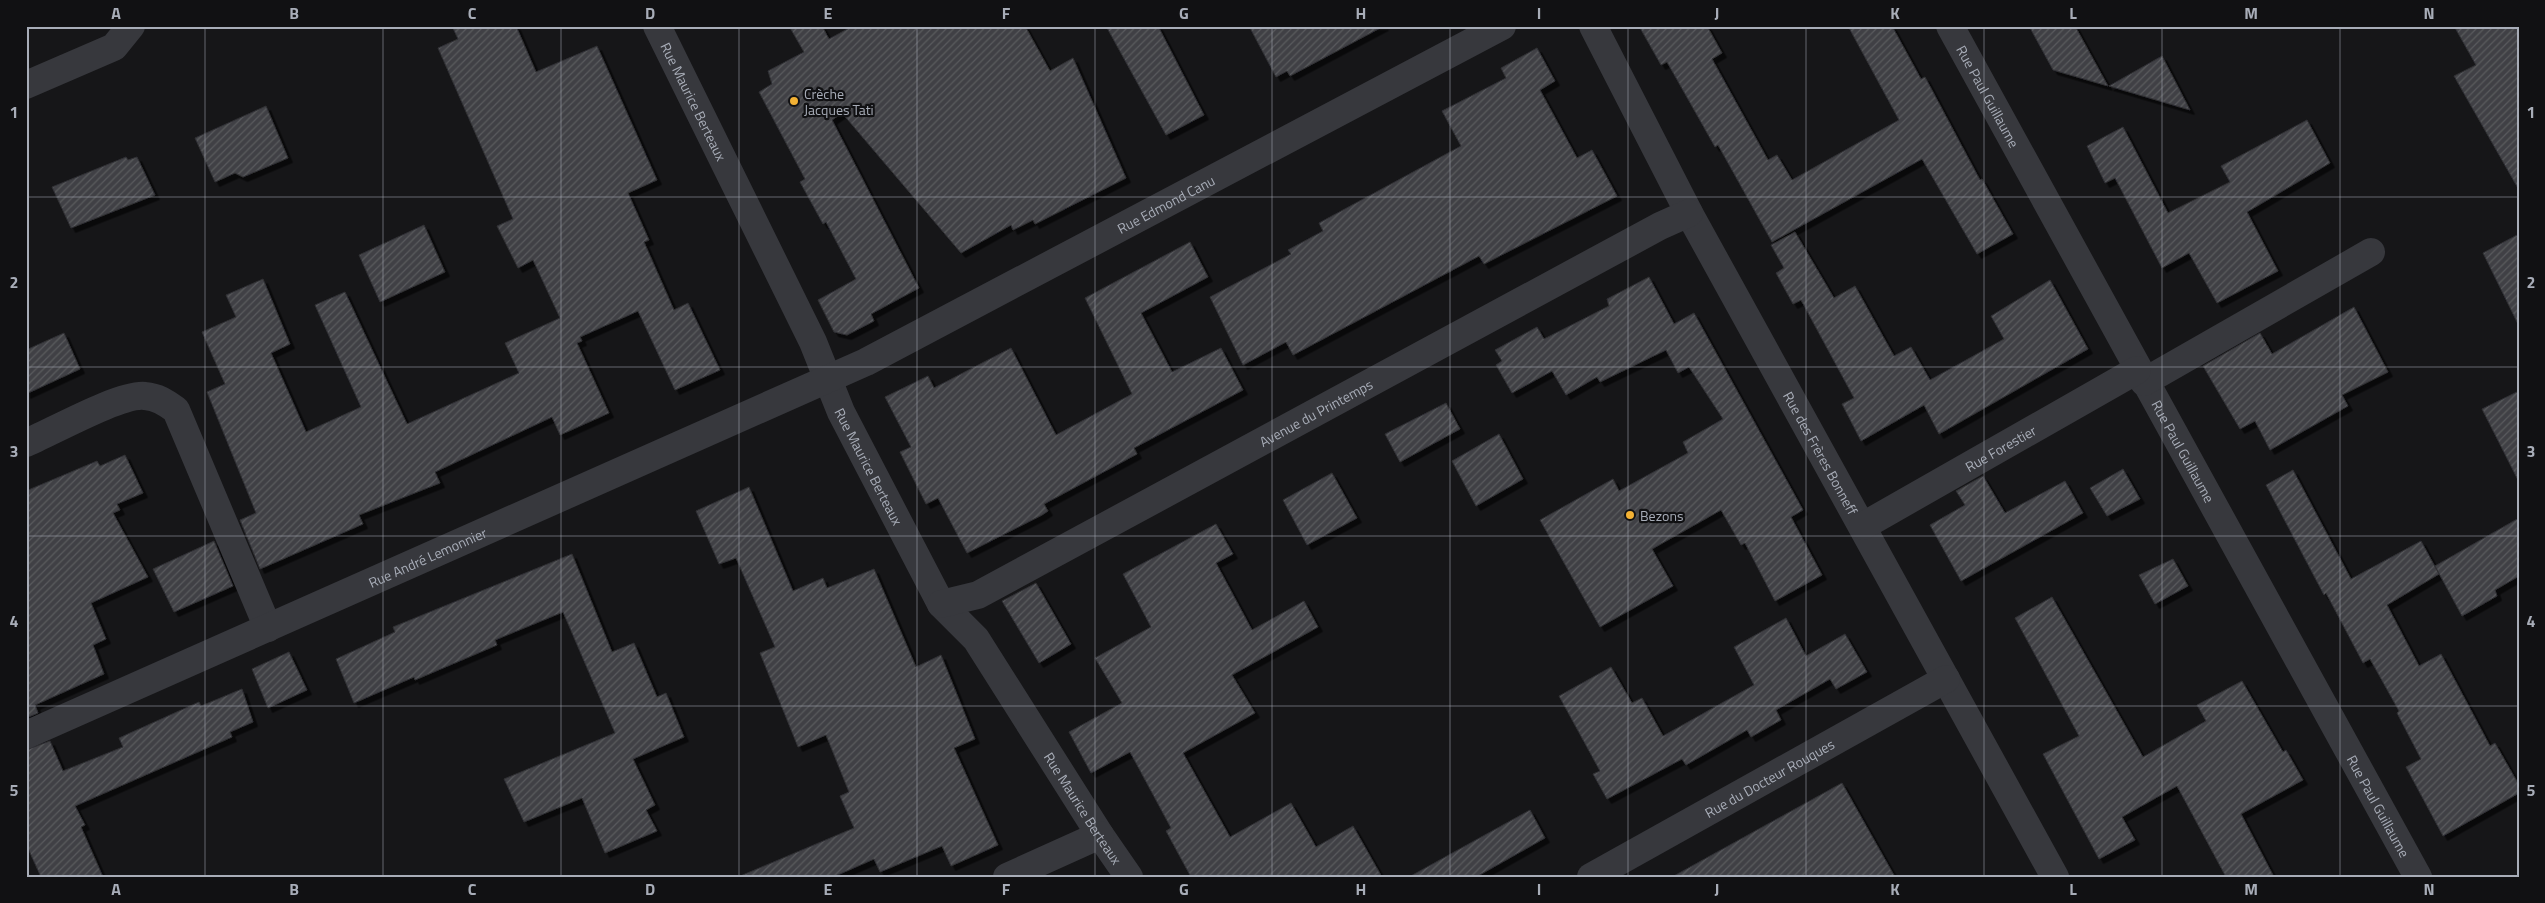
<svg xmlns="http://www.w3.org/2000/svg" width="2545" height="903" font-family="'Titillium Web',sans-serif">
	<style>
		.building { fill: url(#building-hatch); stroke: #303034; filter: url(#shadow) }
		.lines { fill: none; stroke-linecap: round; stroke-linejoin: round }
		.minor { stroke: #37383d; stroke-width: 28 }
		.grid { fill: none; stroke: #a8adb8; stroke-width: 1; stroke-opacity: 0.55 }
		.poi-dot { fill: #f2b134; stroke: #111113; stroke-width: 2 }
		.labels { text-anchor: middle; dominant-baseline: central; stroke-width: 4.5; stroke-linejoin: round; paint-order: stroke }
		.poi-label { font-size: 14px; fill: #a8adb8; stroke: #111113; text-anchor: start }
		.street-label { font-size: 14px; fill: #a8adb8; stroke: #111113 }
		.neatline { fill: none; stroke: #a8adb8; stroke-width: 2 }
		.grid-label { font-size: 16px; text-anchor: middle; font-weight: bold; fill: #a8adb8 }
	</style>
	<defs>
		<pattern id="building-hatch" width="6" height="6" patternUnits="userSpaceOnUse" patternTransform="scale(1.25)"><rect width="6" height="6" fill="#404145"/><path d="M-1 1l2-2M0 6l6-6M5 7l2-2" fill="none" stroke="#595a5e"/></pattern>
		<filter id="shadow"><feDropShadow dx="4.5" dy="4.5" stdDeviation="0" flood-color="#0009"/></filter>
	</defs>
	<rect width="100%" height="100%" fill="#161618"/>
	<!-- building -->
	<g class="building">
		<polygon points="452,26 516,26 536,72 597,46 657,180 628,193 649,240 644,242 674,310 688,303 720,370 675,390 638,311 580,337 582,341 577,343 609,413 560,435 552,417 435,472 440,483 359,515 363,524 260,569 240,520 256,513 207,392 225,384 202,332 236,317 226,295 263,279 290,344 271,353 306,432 361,407 315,305 345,292 407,424 519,373 505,343 560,318 533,260 518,268 497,226 513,219 438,48 458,39"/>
		<polygon points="789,26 822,26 829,39 853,26 1025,26 1050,71 1073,58 1126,178 1035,224 1033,220 1013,230 1011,225 961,253 842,113 832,120 919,288 871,314 874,321 847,335 834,332 818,300 856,279 826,222 823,224 800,182 805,179 759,92 772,84 768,71 804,52"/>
		<polygon points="1106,26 1158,26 1204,115 1166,135"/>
		<polygon points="1249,26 1384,26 1290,76 1287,71 1276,77"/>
		<polygon points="1639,26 1707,26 1722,53 1712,59 1768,160 1777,155 1792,180 1899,120 1848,26 1892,26 1921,79 1925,77 1980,180 1982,179 2013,234 1977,254 1922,159 1772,242 1718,145 1715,147 1667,62 1661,65"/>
		<polygon points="2029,26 2075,26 2108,86 2053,70"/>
		<polygon points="2454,26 2519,26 2519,190 2454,76 2476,65"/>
		<polygon points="1537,48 1555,81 1540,90 1577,158 1592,150 1617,196 1484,264 1479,256 1293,355 1286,342 1243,365 1210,297 1291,254 1288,250 1323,231 1319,223 1461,146 1442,111 1506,78 1501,68"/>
		<polygon points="2162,56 2190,110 2109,86"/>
		<polygon points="266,106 288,158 243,177 235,173 215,182 195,138"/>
		<polygon points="2307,120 2330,163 2247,212 2278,271 2217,303 2189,253 2162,268 2115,178 2105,183 2087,146 2123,127 2168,213 2230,182 2221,166"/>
		<polygon points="126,157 128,160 137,157 155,195 71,228 52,187"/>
		<polygon points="424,225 445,272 380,302 359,255"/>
		<polygon points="1795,232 1834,298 1855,286 1894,356 1911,347 1930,380 2004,339 1991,316 2050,280 2088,349 1939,434 1924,405 1861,441 1842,404 1854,398 1801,300 1793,304 1776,273 1784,268 1771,245"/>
		<polygon points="2519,234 2519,326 2483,253"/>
		<polygon points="1190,242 1208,277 1141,313 1172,372 1221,348 1243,390 1134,448 1137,454 1044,504 1048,511 1042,515 967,553 938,498 926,504 900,452 911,447 885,397 928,376 934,388 1011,348 1056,435 1132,394 1085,298"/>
		<polygon points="1649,277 1674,324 1694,313 1803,510 1791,517 1822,575 1775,601 1745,543 1741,545 1721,510 1652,549 1673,586 1600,627 1540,520 1613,479 1619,491 1688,453 1683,442 1723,419 1689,367 1678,373 1666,350 1600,382 1597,377 1566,395 1552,371 1512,393 1496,365 1502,361 1495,350 1537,327 1544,339 1609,306 1607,299"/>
		<polygon points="2354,307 2388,372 2342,395 2348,406 2270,450 2255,421 2240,429 2203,366 2260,333 2272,354"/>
		<polygon points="64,333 80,369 26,394 26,350"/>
		<polygon points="2519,391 2519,482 2482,409"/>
		<polygon points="1446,403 1460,429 1400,462 1385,434"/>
		<polygon points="1499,434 1523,479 1476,506 1452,461"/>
		<polygon points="125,455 143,493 117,504 120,510 113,513 148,577 91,603 106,639 93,645 104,674 35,705 38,713 26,718 26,491 97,461 100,466"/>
		<polygon points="2123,469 2140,499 2107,516 2090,488"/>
		<polygon points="2293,470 2351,579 2421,541 2439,574 2387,605 2419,666 2441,654 2490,746 2495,743 2519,785 2519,793 2443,836 2406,767 2421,759 2397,713 2399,711 2370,659 2363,663 2326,593 2324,595 2266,485"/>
		<polygon points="1332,473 1357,518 1307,545 1283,500"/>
		<polygon points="1983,476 2005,513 2065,481 2083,513 1961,581 1930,525 1965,505 1956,491"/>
		<polygon points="749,487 793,591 823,578 827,588 874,569 916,667 941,655 975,739 954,748 998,845 951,866 942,846 880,872 874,859 833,877 738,877 854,828 840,796 849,792 826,735 798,747 760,653 775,647 736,558 719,564 696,511"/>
		<polygon points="2519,518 2519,576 2495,590 2497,596 2462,616 2435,566"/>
		<polygon points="1216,524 1233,554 1216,563 1252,630 1304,601 1318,627 1232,675 1255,713 1183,753 1230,837 1291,803 1316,847 1353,826 1382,877 1191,877 1166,831 1171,828 1130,752 1091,773 1069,732 1122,703 1095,658 1151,627 1123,574"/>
		<polygon points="214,541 233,586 174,612 153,569"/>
		<polygon points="572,554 612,652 634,643 657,697 666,693 684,737 633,759 655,805 646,810 657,831 605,853 582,798 524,822 504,779 615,733 563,612 495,640 497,645 415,680 414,677 354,703 336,659 395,632 393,627"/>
		<polygon points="2173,559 2188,586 2155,604 2139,575"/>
		<polygon points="1036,583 1071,644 1039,663 1002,601"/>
		<polygon points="2052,597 2143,757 2206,721 2197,705 2242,681 2283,752 2286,750 2303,780 2241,814 2274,877 2226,877 2177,786 2122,817 2135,840 2099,859 2043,754 2079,736 2015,618"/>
		<polygon points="1786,618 1806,656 1845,634 1867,672 1836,689 1830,679 1776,710 1781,720 1751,737 1747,730 1686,765 1682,759 1607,799 1593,774 1600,771 1559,696 1611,667 1632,703 1642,698 1663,736 1754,685 1734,647"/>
		<polygon points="289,652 307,690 268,708 252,669"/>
		<polygon points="242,689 253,722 230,732 232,737 75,806 85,825 81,827 103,877 41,877 26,844 26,750 50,741 63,771 123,747 119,738 199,702 201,706"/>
		<polygon points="1842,783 1895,877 1672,877"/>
		<polygon points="1530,810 1545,838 1476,877 1409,877"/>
	</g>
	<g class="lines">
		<!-- minor -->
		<g class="minor">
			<path id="s1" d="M657 26 813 342 841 412 941 604 976 639 1100 835 1129 877"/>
			<path id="s2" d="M1593 26 1689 213 2055 877"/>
			<path id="s3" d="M1950 26 2418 877"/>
			<polyline points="26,85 114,47 131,26"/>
			<polyline points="2144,382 2371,252"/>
			<path d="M26 443C52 432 121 393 145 396 158 397 166 403 176 410L268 628"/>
			<path id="s4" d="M1863 526 2137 370"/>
			<path id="s5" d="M941 604 978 595 1660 226 1689 213"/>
			<path id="s6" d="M26 735 866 362 1502 26"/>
			<polyline points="1007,877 1100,835"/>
			<path id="s7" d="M1591 877 1946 679"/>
		</g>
	</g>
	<!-- grid -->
	<path class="grid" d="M205 26V877M383 26V877M561 26V877M739 26V877M917 26V877M1095 26V877M1272 26V877M1450 26V877M1628 26V877M1806 26V877M1984 26V877M2162 26V877M2340 26V877M26 197H2519M26 367H2519M26 536H2519M26 706H2519"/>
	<!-- markers -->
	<g class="poi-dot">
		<circle cx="794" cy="101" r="5"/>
		<circle cx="1630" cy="515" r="5"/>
	</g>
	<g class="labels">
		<!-- poi labels -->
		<g class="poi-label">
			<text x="804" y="93">Crèche<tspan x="804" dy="16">Jacques Tati</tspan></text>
			<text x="1640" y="515">Bezons</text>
		</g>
		<!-- street labels -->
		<g class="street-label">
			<text stroke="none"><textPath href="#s3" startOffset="80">Rue Paul Guillaume</textPath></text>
			<text stroke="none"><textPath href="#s1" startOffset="84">Rue Maurice Berteaux</textPath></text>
			<text stroke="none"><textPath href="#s6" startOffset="1258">Rue Edmond Canu</textPath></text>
			<text stroke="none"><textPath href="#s5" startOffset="422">Avenue du Printemps</textPath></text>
			<text stroke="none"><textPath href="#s4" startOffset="158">Rue Forestier</textPath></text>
			<text stroke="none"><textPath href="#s3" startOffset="485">Rue Paul Guillaume</textPath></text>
			<text stroke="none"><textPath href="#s2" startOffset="484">Rue des Frères Bonneff</textPath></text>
			<text stroke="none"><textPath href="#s1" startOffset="489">Rue Maurice Berteaux</textPath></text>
			<text stroke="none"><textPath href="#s6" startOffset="439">Rue André Lemonnier</textPath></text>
			<text stroke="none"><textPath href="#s7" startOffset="204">Rue du Docteur Rouques</textPath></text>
			<text stroke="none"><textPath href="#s3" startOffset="890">Rue Paul Guillaume</textPath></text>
			<text stroke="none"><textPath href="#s1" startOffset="894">Rue Maurice Berteaux</textPath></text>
		</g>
	</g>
	<!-- border -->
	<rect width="2545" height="903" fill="none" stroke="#111113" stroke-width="55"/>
	<rect x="28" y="28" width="2490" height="848" class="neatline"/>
	<g class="grid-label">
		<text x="116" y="19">A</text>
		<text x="294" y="19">B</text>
		<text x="472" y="19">C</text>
		<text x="650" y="19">D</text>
		<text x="828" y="19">E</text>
		<text x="1006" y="19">F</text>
		<text x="1184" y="19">G</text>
		<text x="1361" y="19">H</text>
		<text x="1539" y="19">I</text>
		<text x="1717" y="19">J</text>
		<text x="1895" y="19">K</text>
		<text x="2073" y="19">L</text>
		<text x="2251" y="19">M</text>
		<text x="2429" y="19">N</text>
		<text x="14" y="118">1</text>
		<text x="2531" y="118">1</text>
		<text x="14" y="288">2</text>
		<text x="2531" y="288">2</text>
		<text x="14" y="457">3</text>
		<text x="2531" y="457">3</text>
		<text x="14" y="627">4</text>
		<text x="2531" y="627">4</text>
		<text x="14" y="796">5</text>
		<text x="2531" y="796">5</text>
		<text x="116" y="895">A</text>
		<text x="294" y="895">B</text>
		<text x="472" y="895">C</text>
		<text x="650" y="895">D</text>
		<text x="828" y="895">E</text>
		<text x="1006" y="895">F</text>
		<text x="1184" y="895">G</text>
		<text x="1361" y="895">H</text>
		<text x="1539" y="895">I</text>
		<text x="1717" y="895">J</text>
		<text x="1895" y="895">K</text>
		<text x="2073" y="895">L</text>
		<text x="2251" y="895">M</text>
		<text x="2429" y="895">N</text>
	</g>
</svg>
